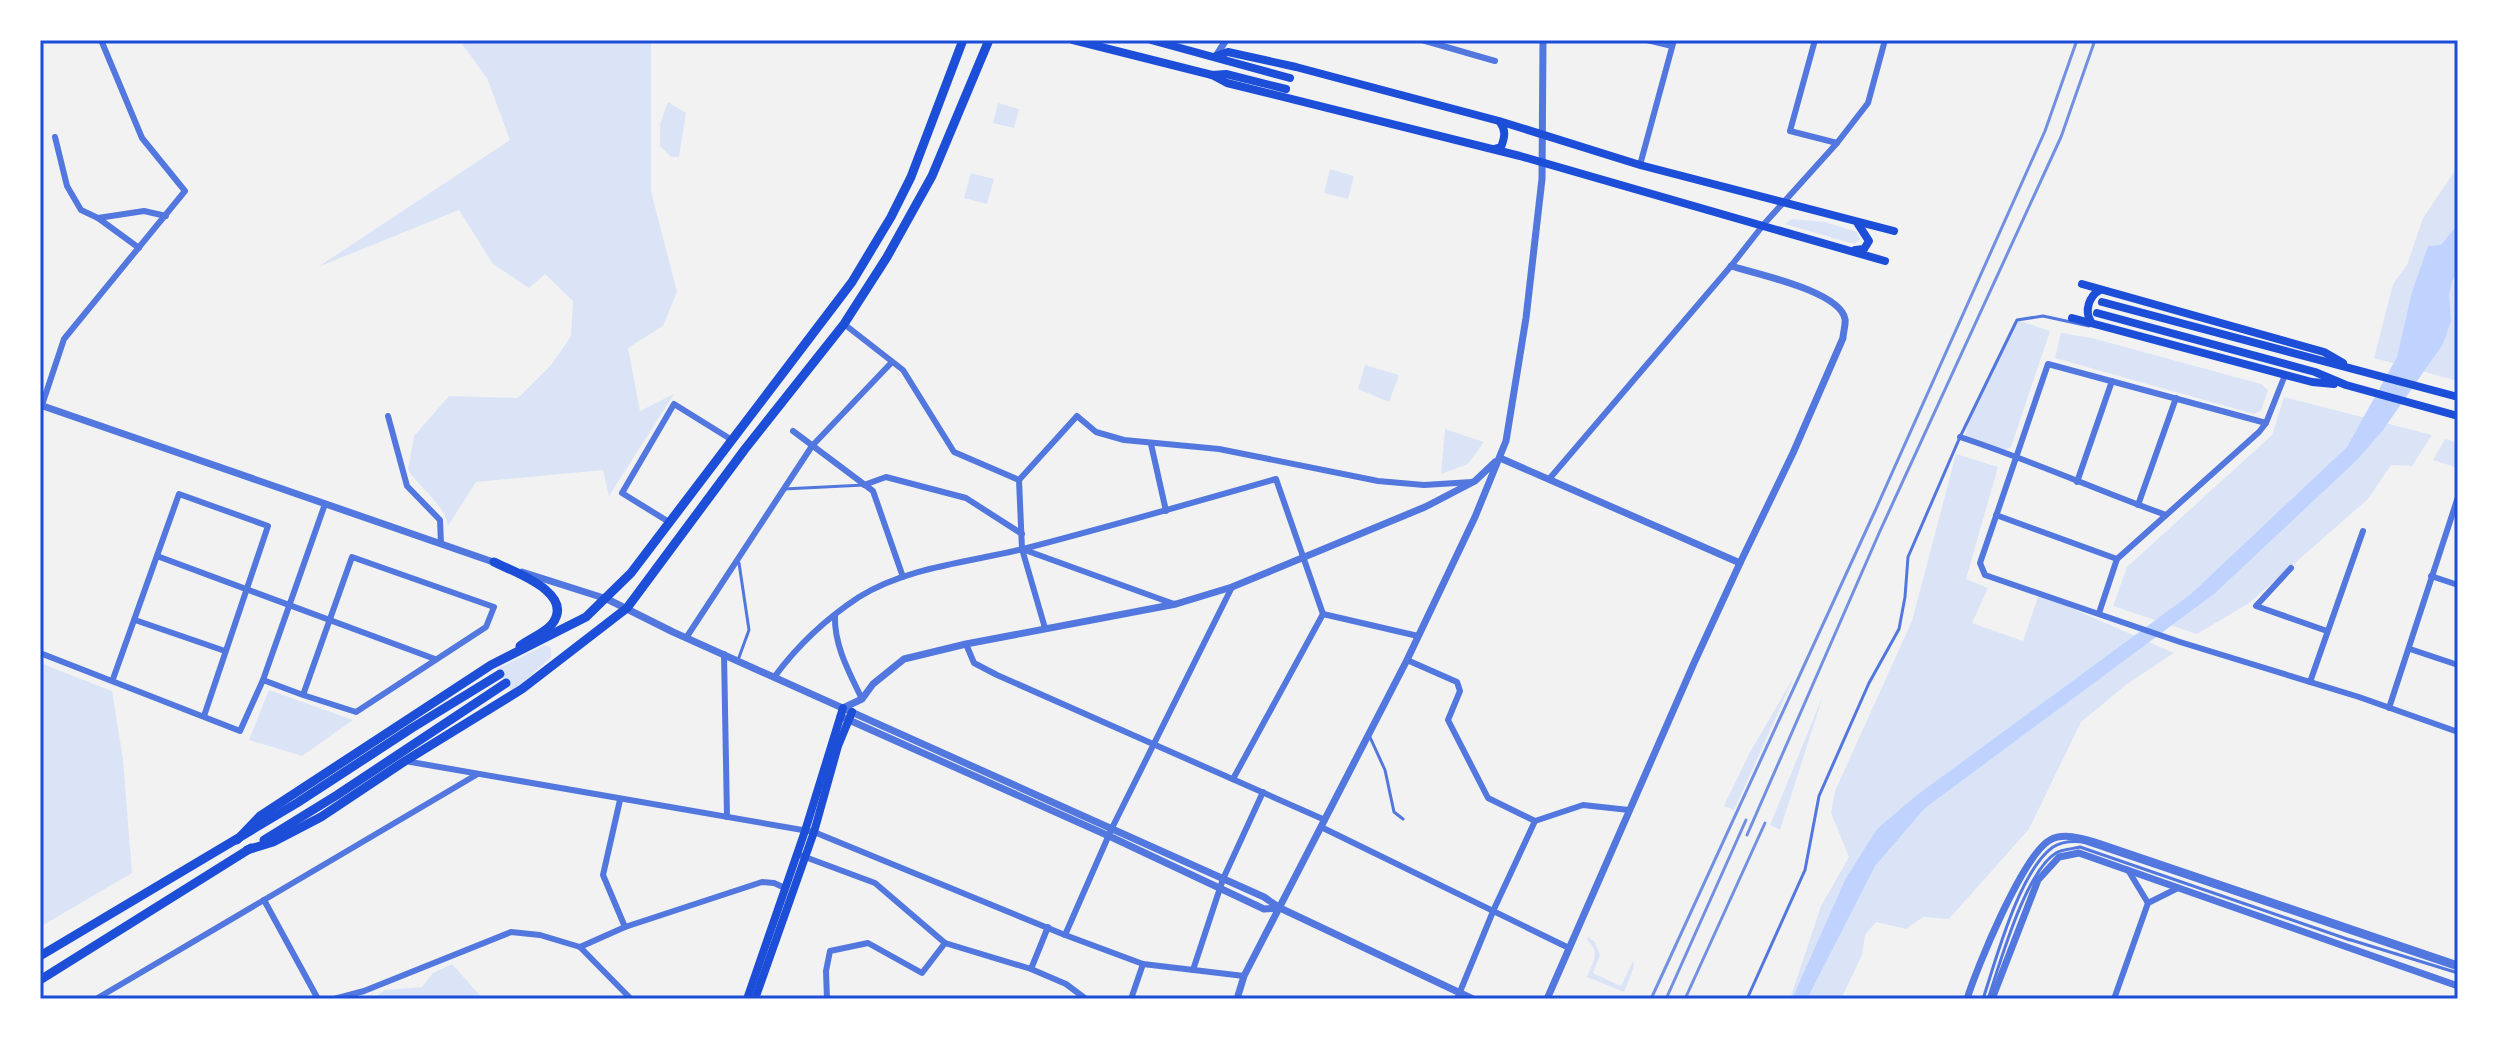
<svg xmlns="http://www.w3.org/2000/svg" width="2498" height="1039" font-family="Commissioner,sans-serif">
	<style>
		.green { fill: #dbe4f7 }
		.water { fill: #bfd3fe }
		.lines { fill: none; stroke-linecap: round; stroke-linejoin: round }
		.service { stroke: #5277de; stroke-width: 3 }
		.minor { stroke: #5277de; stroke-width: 6 }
		.tertiary { stroke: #5277de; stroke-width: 7 }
		.secondary { stroke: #1d4ed8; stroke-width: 8 }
		.primary { stroke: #1d4ed8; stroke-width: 9 }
		.rail { stroke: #7290e2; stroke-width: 3 }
		.neatline { fill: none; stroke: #1d4ed8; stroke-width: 3 }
	</style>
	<rect width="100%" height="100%" fill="#f2f2f2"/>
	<!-- green -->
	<g class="green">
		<path d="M459 40H651V191L677 292 663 326 628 348 640 411 674 394 609 496 603 470 476 482 448 526C445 505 420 488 408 470L414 436 449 396 518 398 552 364 571 336 573 301 545 274 529 288 493 264 459 210 318 267 510 140 487 78Z"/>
		<polygon points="668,102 686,113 679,157 671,157 660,146 660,124"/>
		<polygon points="998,103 1019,109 1014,128 993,123"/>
		<polygon points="2458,166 2458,381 2374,358 2393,284 2407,265 2423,218"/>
		<polygon points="1330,169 1354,176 1348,199 1324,193"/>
		<polygon points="971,173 994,179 987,204 964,198"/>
		<polygon points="1792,219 1825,222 1857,232 1860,239 1854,244 1785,224"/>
		<polygon points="2017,320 2050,331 2011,447 2001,452 1964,438 1971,415"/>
		<polygon points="2061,333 2092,338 2261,384 2268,390 2261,410 2254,414 2055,358"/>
		<polygon points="1365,365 1399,375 1389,402 1358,389"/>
		<polygon points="2284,397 2432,435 2412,466 2391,465 2368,499 2249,603 2197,634 2113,606 2127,567 2272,435"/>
		<polygon points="1445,429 1484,442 1468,464 1441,474"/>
		<polygon points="2445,439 2458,443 2458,468 2433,460"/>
		<polygon points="1956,454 1998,467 1966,579 1988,588 1972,623 2023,641 2039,594 2174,653 2127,684 2081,722 2029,829 1949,919 1923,917 1906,929 1876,922 1865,935 1862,955 1841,999 1790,999 1821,906 1849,857 1831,813 1835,791 1912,621"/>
		<polygon points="545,645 551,648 551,657 512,693 497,669"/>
		<polygon points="40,663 112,691 123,759 132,873 40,927"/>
		<polygon points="1795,675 1734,810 1724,806 1749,754"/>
		<polygon points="269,690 353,720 302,756 249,740"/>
		<polygon points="1824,693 1780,830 1770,825"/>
		<path d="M1588 937 1594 941 1600 955 1593 973 1621 986 1633 961 1634 967 1624 992 1587 977C1593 962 1601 952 1587 940Z"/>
		<polygon points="452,964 483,999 372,999 385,990 422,987 433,973"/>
	</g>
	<!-- water -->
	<polygon class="water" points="2458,224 2458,272 2452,281 2449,295 2451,321 2443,344 2383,430 2358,459 2214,594 1925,808 1875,866 1807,999 1792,999 1846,878 1877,829 1917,795 2191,594 2347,447 2397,357 2412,292 2428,246 2441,245"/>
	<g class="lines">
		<!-- service -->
		<g class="service">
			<polyline points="784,489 864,485"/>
			<polyline points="738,660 749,630 739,563"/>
			<polyline points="1369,735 1385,770 1394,812 1403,819"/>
			<polyline points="2083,842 2458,969"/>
			<polyline points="2351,940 2458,973"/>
			<polyline points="1747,999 1805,870 1819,796 1869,683 1899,629 1905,597 1908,557 1960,437 2017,320 2043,316 2089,326"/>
			<path d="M1983 999C1996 960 2019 871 2053 847 2061 842 2073 841 2083 842"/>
			<path d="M1988 999C2000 964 2025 872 2056 853 2062 849 2073 849 2080 847L2350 940"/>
		</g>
		<!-- minor -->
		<g class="minor">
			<polyline points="1422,40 1495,61"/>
			<polyline points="1647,40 1672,46"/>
			<polyline points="1815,40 1790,131 1837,143"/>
			<polyline points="55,137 67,186 81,210 98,218 139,248"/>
			<polyline points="1640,165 1674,40"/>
			<polyline points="98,218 144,211 166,216"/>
			<polyline points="844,324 903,370 954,452 1019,480 1022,549"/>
			<polyline points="42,405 64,339 185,191 142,138 101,40"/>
			<polyline points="388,416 407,486 440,520 441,544"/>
			<polyline points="2266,423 2048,364 1980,563 1985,575 2180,642 2359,697 2458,732"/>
			<polyline points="793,431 873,491 903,577"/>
			<path d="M1960 437C2030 460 2097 490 2166 515"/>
			<polyline points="1151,444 1166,511"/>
			<polyline points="1550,478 1731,266 1764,224 1837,143 1868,103 1885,40"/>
			<polyline points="1019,480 1077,416 1096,432 1124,440 1219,449 1378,481 1424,485 1472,482"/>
			<polyline points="2077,482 2112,381"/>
			<polyline points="864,485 886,477 966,498 1022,534"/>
			<polyline points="2138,505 2176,398"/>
			<polyline points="1996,515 2117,559"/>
			<polyline points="669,522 622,493 674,404 732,440"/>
			<polyline points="157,556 435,659"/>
			<polyline points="2291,568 2256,606 2327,631"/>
			<polyline points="2431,576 2458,585"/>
			<polyline points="2099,613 2117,559 2259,432 2266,423 2285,375"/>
			<path d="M835 616C834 645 849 672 862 699"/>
			<polyline points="135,620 225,651"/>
			<polyline points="1045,628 1022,549 1174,604"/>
			<polyline points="686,638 812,446 892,362"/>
			<polyline points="966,644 974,663 997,675 1325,820"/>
			<polyline points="2410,649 2458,665"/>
			<polyline points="40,653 240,731 263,680 325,504"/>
			<polyline points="724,654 727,817"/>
			<polyline points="1407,660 1457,682 1460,691 1448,720 1488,798 1535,821 1583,805 1629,810"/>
			<path d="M775 676C798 645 827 618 859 597 907 567 970 562 1023 549 1108 527 1192 503 1276 479L1323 614"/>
			<polyline points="113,679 179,494 268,526 204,716"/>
			<polyline points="263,680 303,695 352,557 494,607 486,627 356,712 303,695"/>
			<polyline points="2310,682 2363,531"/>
			<polyline points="2389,708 2458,497"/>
			<polyline points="405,761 814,832 1065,935 1143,964 1244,976"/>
			<polyline points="1233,779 1323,614 1418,636"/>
			<polyline points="620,800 603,875 625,927"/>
			<polyline points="1321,827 1569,948"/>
			<polyline points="797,854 875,883 945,943 1031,969 1066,984 1086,999"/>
			<polyline points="2128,870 2148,903"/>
			<polyline points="264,900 318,999"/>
			<polyline points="2148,903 2178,888"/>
			<polyline points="1065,935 1112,828 1232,587"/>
			<polyline points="580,947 625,927 762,882 774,883 785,888"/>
			<polyline points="1031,969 1048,927"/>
			<polyline points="1193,970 1223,879 1263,792"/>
			<polyline points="96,999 476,775"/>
			<polyline points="334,999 364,991 511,932 540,935 580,947 631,999"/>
			<polyline points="827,999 826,971 830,951 868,943 922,973 945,943"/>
			<polyline points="1131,999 1143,964"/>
			<polyline points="1457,999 1494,909 1535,821"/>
			<polyline points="2114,999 2148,903"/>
		</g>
		<!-- tertiary -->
		<g class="tertiary">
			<polyline points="1216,56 1226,40"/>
			<path d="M1731 266C1756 274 1840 291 1845 319 1846 324 1843 333 1843 338L1793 453 1740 563"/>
			<polyline points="40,405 499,564"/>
			<polyline points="1500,458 1740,563 1694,663 1547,999"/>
			<polyline points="522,572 607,599 673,632 1264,897 1280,908 1473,999"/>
			<polyline points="843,708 862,699 873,684 904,659 966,644 1176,604 1232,587 1425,507 1475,481 1495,462"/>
			<polyline points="840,716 1109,836 1264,909 1280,908"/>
			<polyline points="1237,999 1244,976 1407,660 1475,517 1506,441 1526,318 1542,179 1543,40"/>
			<path d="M1967 999C1977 967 2023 855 2050 840 2064 832 2084 839 2098 843L2458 965"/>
			<polyline points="1992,999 2038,880 2059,857 2079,853 2458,986"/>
		</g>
		<!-- secondary -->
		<g class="secondary">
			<polyline points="1073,40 1212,75 1226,74 1286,89"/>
			<polyline points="1151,40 1290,78"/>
			<polyline points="1216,56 1228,52 1296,67 1499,121 1640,165 1894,231"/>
			<polyline points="1212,75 1227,83 1520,156 1885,261"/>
			<path d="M1494 149 1501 147C1505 137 1506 130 1500 122"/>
			<polyline points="1855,250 1864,249 1869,241 1858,224"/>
			<polyline points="2082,284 2324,352 2343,363"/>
			<polyline points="2102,302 2458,397"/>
			<polyline points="2097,313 2315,372 2346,385 2458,416"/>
			<polyline points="2072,318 2312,382 2334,384"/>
			<path d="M2091 322C2084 311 2089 296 2100 290"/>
			<polyline points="747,999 805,831 843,708"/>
			<polyline points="755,999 814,832 838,746 852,712"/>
		</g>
		<!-- primary -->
		<g class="primary">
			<path d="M494 562C514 572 576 593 552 624 545 633 529 639 520 646"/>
			<polyline points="237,840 260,816 491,665 586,617 631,573 852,282 891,217 911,177 963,40"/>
			<polyline points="264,840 337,795 506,683"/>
			<polyline points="247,850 273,842 321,817 405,761 522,689 627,608 745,449 844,324 887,257 932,176 989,40"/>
			<polyline points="40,956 297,803 412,728 500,674"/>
			<polyline points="40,980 251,848"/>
		</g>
		<!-- rail -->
		<g class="rail">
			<polyline points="1747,835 1880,531 2061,137 2095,40"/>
			<polyline points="1651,999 1875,511 2045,131 2077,40"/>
			<polyline points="1666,999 1746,820"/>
			<polyline points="1685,999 1765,823"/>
		</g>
	</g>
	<!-- border -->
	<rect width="2498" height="1039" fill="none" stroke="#ffffff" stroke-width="84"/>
	<rect x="42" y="42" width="2414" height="955" class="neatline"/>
</svg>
